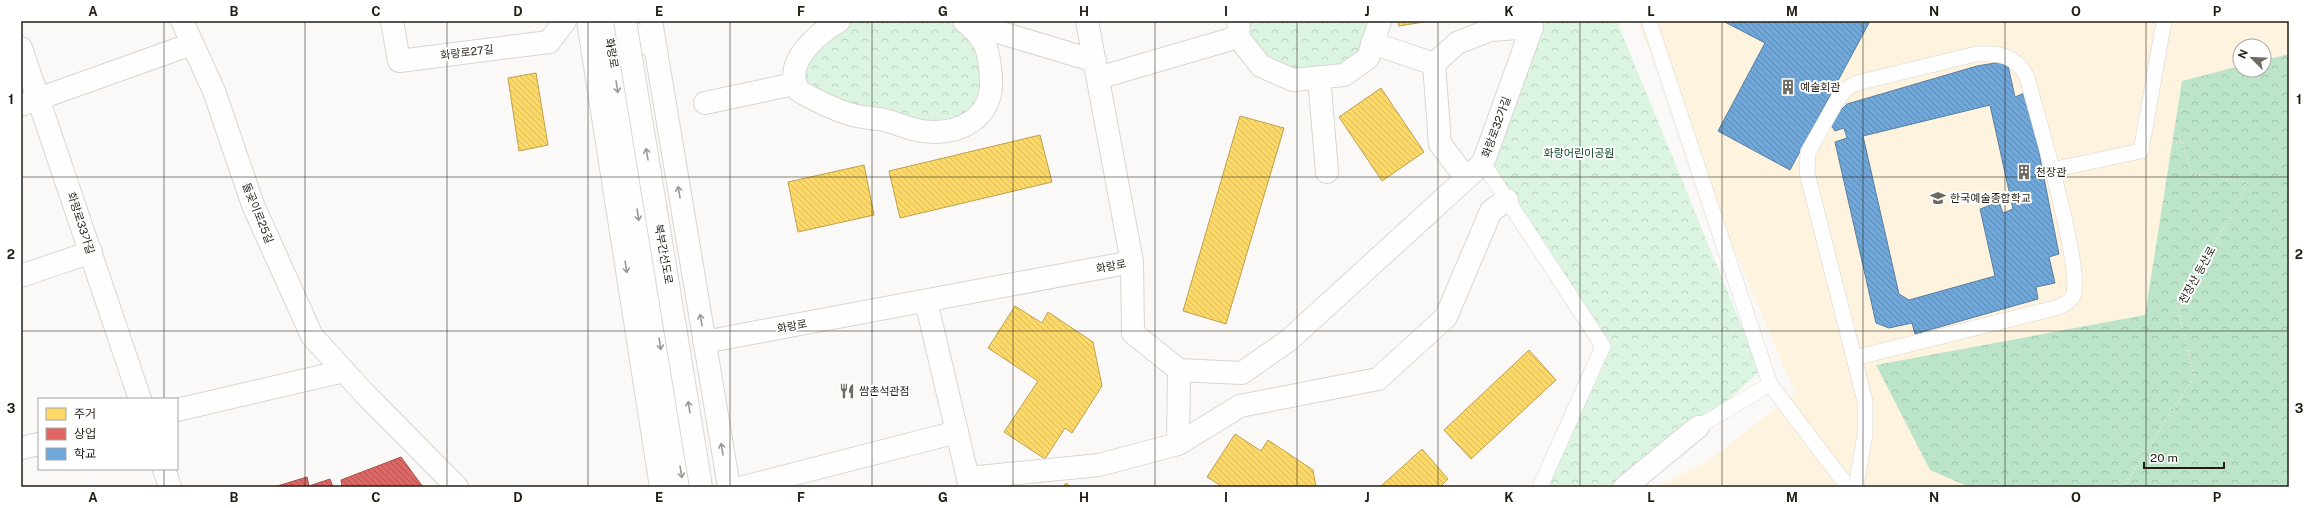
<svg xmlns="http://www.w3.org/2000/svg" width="2310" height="508" font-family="'Public Sans','Noto Sans KR',sans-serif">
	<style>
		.built { fill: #fdf3df }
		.forest { fill: url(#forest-crowns) }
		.park { fill: url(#park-crowns) }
		.homes { fill: url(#homes-back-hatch); stroke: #bda14d }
		.shops { fill: url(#shops-back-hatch); stroke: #a7504d }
		.schools { fill: url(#schools-back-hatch); stroke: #587fa0; fill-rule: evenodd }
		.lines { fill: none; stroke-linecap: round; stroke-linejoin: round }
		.service-casing { stroke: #d9d6d0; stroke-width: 16 }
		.minor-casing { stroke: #d9d6d0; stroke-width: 24 }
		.secondary-casing { stroke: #d9d6d0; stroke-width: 24 }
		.primary-casing { stroke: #d9d6d0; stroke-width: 24 }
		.trunk-casing { stroke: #d9d6d0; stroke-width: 24 }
		.path { stroke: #e6e5e3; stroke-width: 2.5; stroke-dasharray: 1 3; stroke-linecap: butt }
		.service { stroke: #fefefe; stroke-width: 15 }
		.minor { stroke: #fefefe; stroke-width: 22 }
		.secondary { stroke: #fefefe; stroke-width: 22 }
		.primary { stroke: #fefefe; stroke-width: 22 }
		.trunk { stroke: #fefefe; stroke-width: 22 }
		.trunk-bridge-casing { stroke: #d9d6d0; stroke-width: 24; stroke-linecap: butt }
		.trunk-bridge { stroke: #fefefe; stroke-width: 22 }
		.oneway { stroke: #9b9995 }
		.grid { fill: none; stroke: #231e14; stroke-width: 1; stroke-opacity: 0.55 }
		.labels { text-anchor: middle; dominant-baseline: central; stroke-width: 4; stroke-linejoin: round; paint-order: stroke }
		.street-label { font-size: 11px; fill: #231e14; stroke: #fff }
		.poi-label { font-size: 11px; fill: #231e14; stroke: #fff; text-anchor: start }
		.park-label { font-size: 11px; fill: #0d4727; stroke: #fff }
		.neatline { fill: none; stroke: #231e14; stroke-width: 1.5 }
		.grid-label { font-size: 13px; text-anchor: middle; font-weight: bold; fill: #231e14 }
	</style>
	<defs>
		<pattern id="forest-crowns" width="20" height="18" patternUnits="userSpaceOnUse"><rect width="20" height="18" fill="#bce4c8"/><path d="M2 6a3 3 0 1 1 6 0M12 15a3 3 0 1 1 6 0" fill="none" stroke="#a1c3ab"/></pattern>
		<pattern id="park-crowns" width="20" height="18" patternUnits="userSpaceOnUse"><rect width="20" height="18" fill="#dbf5e2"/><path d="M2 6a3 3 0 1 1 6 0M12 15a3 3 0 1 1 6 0" fill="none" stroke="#bcd2c1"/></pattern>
		<pattern id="homes-back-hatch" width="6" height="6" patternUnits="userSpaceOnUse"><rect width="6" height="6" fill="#ffd966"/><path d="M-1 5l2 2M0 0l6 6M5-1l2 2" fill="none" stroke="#daba58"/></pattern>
		<pattern id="shops-back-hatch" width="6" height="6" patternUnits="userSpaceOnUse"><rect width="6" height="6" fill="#e06666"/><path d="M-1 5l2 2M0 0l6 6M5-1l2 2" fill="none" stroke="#b55353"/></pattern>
		<pattern id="schools-back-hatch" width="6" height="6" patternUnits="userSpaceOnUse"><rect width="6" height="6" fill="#6fa8dc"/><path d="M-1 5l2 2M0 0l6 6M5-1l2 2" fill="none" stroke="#5b88b1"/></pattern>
	</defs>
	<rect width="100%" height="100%" fill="#fbf9f7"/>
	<!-- built -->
	<polygon class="built" points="1637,21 2289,21 2289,54 2264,60 2264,46 2240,46 2240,66 2182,82 2145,315 1876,365 1930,470 1969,487 1654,487 1707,462 1795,393"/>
	<!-- forest -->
	<polygon class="forest" points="2289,54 2289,487 1969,487 1930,470 1876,365 2145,315 2182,81 2240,66 2240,70 2264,70 2264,60"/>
	<!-- park -->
	<g class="park">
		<polygon points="840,21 948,21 976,32 991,79 972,124 896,123 832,106 793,75"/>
		<polygon points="1239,21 1380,21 1344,75 1261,66"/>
		<polygon points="1531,21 1617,21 1760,371 1698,427 1625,487 1540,487 1603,346 1483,163"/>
	</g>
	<!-- homes -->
	<g class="homes">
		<polygon points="1398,21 1430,21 1399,26"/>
		<polygon points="536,73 548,145 519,151 508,78"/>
		<polygon points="1381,88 1424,152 1382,181 1339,117"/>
		<polygon points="1240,116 1284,128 1226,324 1183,311"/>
		<polygon points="1040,135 1052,182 900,218 889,171"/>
		<polygon points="864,165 874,215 798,232 788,182"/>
		<polygon points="1015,306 1042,323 1048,312 1093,342 1102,386 1072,433 1065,428 1045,459 1004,432 1038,381 988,348"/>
		<polygon points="1529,350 1556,380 1471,459 1444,430"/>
		<polygon points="1235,434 1261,451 1268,440 1313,470 1316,487 1223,487 1207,477"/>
		<polygon points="1422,449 1448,479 1440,487 1380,487"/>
		<polygon points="1066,483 1071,487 1063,487"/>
	</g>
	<!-- shops -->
	<g class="shops">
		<polygon points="401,457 423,487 342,487 341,480"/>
		<polygon points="307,477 309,486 330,479 333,487 274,487"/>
	</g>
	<!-- schools -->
	<g class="schools">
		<polygon points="1723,21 1870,21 1790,170 1718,131 1765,43"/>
		<path d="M2007 61 2015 97 2027 92 2059 254 2049 257 2055 283 2036 287 2038 299 1915 334 1912 323 1889 328 1876 323 1835 142 1847 138 1844 128 1835 131 1829 122 1847 104 1977 66ZM1990 105 2013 209 2003 213 1999 202 1980 209 1995 276 1909 300 1899 294 1863 136Z"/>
	</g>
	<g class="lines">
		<defs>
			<g id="service">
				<polyline points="1649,21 1770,384 1848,487"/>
				<polyline points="1483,163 1603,346 1540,487"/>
				<polyline points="2051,170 2141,151 2164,21"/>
				<path d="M1854 358 2059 307C2064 304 2070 302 2073 296 2084 269 2036 113 2027 77 2016 55 1999 53 1976 54L1857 83 1846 89 1839 97 1808 152 1807 173 1865 401V434L1856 487"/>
				<polyline points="1698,427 1770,384"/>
			</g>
			<g id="minor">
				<polyline points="182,21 214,91 253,205 312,336 365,394 457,487"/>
				<polyline points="392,21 399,61 549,42 565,21"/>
				<path d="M839 21C817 34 781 64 799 91 815 100 839 112 857 116 866 118 875 118 884 120 897 123 909 129 922 131 958 136 994 119 991 78 989 50 987 39 964 21"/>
				<polyline points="1087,21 1132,262"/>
				<polyline points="1239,21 1238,37 1261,66 1293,80 1344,75 1368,58 1380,21"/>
				<polyline points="968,23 1095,61"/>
				<polyline points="1372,43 1434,64 1457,43 1490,30 1532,27"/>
				<polyline points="21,48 140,399"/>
				<polyline points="1434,64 1440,144 1466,178"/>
				<polyline points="1319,77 1327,172"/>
				<polyline points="1098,78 1238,37"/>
				<polyline points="705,103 794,84"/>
				<polyline points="21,105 192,44"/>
				<polyline points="21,276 91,252"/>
				<polyline points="926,301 970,487"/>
				<polyline points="704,342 1132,262 1133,333 1179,370 1242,373 1289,340 1483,163 1532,27 1531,21"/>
				<polyline points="1179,370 1178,444 1240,406 1378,379 1446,317 1491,211 1507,200"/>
				<polyline points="177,410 344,371"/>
				<polyline points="21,448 39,444"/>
				<polyline points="164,469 170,487"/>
				<polyline points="968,478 1099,465 1178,444"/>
				<polyline points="744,487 957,432"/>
				<polyline points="1625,487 1698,427"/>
			</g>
			<polyline id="secondary" points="620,40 625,28 654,48"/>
			<g id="primary">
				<polyline points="606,21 683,487"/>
				<polyline points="651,21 729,487"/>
			</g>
			<polyline id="trunk" points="588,21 661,487"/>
		</defs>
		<!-- service casing -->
		<use href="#service" class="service-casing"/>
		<!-- minor casing -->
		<use href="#minor" class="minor-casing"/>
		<!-- secondary casing -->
		<use href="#secondary" class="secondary-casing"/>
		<!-- primary casing -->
		<use href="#primary" class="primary-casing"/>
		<!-- trunk casing -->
		<use href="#trunk" class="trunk-casing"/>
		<!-- path -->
		<polyline class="path" points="2127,487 2127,481 2194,377 2178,310 2248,183 2191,173 2182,141 2163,146"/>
		<!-- service -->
		<use href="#service" class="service"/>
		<!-- minor -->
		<use href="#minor" class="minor"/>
		<!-- secondary -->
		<use href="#secondary" class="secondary"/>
		<!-- primary -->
		<use href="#primary" class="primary"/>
		<!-- trunk -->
		<use href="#trunk" class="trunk"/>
		<defs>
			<polyline id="trunk-bridge" points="625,21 701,487"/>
		</defs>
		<!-- trunk-bridge casing -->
		<use href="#trunk-bridge" class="trunk-bridge-casing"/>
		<!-- trunk-bridge -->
		<use href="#trunk-bridge" class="trunk-bridge"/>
	</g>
	<!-- one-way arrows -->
	<defs><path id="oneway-shaft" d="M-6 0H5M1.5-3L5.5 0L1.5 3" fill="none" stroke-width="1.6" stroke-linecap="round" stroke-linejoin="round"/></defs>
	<g class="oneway">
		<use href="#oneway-shaft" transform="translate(617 87) rotate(81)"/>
		<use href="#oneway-shaft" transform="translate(647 154) rotate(-100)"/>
		<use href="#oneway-shaft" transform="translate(679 192) rotate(-100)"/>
		<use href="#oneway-shaft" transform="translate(638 215) rotate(81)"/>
		<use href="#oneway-shaft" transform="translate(626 267) rotate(81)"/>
		<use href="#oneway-shaft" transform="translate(701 320) rotate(-100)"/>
		<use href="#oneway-shaft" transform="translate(660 344) rotate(81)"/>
		<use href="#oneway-shaft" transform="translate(689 407) rotate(-99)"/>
		<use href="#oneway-shaft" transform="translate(722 449) rotate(-100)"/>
		<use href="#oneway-shaft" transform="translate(681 472) rotate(81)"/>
	</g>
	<!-- grid -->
	<path class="grid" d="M164 21V399M305 21V487M447 21V487M588 21V487M730 21V487M872 21V487M1013 21V487M1155 21V487M1297 21V487M1438 21V487M1580 21V487M1722 21V487M1863 21V487M2005 21V487M2146 21V487M21 177H2289M21 331H2289M164 469V487"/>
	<!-- icons -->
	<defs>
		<symbol id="building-bare" viewBox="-9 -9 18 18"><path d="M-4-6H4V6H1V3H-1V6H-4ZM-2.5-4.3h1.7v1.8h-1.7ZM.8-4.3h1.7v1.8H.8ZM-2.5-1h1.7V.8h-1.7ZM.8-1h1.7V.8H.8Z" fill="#6f6b63" stroke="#fff" stroke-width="2.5" paint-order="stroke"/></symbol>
		<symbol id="university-bare" viewBox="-9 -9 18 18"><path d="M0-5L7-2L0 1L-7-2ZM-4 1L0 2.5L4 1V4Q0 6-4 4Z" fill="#6f6b63" stroke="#fff" stroke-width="2.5" paint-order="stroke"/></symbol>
		<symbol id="restaurant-bare" viewBox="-9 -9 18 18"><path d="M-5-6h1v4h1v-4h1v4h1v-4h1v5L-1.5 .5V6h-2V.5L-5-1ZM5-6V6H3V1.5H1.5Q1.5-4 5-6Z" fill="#6f6b63" stroke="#fff" stroke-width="2.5" paint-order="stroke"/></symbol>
	</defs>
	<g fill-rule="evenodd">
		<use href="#building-bare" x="1777" y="76" width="22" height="22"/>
		<use href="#building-bare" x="2013" y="161" width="22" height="22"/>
		<use href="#university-bare" x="1927" y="187" width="22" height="22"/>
		<use href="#restaurant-bare" x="836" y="380" width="22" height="22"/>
	</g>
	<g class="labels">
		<!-- street labels -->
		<g class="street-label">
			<text transform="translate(467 52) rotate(-7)">화랑로27길</text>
			<text transform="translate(612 53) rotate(80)">화랑로</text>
			<text transform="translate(1496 127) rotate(-70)">화랑로32가길</text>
			<text transform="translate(258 213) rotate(68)">돌곶이로25길</text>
			<text transform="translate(81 223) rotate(72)">화랑로33가길</text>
			<text transform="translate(664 254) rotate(80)">북부간선도로</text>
			<text transform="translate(1111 266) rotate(-11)">화랑로</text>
			<text transform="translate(2197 275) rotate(-61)">천장산 등산로</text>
			<text transform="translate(792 326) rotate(-11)">화랑로</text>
		</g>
		<!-- poi labels -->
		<g class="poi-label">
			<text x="1800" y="87">예술회관</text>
			<text x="2036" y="172">천장관</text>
			<text x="1950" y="198">한국예술종합학교</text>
			<text x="859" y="391">쌈촌석관점</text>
		</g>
		<!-- park labels -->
		<g class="park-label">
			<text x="1579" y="153">화랑어린이공원</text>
		</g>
	</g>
	<!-- border -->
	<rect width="2310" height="508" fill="none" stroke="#ffffff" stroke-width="44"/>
	<!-- legend -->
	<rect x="38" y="398" width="140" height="72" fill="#ffffff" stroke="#a7a5a1"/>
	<rect x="46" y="408" width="20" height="12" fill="#ffd966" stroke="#a7a5a1"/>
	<text x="74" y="418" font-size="12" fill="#231e14">주거</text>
	<rect x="46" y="428" width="20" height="12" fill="#e06666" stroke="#a7a5a1"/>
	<text x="74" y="438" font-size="12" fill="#231e14">상업</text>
	<rect x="46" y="448" width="20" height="12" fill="#6fa8dc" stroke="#a7a5a1"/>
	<text x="74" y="458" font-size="12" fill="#231e14">학교</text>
	<!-- north arrow -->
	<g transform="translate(2252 58) rotate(294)"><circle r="19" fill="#ffffff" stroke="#a7a5a1"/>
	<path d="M0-3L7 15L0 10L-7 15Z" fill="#6f6b63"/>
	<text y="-6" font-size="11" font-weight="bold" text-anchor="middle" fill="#231e14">N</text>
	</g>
	<!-- scale -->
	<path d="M2144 462v6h80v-6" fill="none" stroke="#231e14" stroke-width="2"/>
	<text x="2150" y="462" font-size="12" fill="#231e14" stroke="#ffffff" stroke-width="3" paint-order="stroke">20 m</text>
	<rect x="22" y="22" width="2266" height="464" class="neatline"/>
	<g class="grid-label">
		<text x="93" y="16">A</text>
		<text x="234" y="16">B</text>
		<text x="376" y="16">C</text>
		<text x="518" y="16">D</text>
		<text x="659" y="16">E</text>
		<text x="801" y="16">F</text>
		<text x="943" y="16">G</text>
		<text x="1084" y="16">H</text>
		<text x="1226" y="16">I</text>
		<text x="1367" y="16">J</text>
		<text x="1509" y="16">K</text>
		<text x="1651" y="16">L</text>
		<text x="1792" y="16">M</text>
		<text x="1934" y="16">N</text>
		<text x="2076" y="16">O</text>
		<text x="2217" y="16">P</text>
		<text x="11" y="104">1</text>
		<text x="2299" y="104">1</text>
		<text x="11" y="259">2</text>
		<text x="2299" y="259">2</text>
		<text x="11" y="413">3</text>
		<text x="2299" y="413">3</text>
		<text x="93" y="502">A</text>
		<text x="234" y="502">B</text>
		<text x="376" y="502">C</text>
		<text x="518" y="502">D</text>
		<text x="659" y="502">E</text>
		<text x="801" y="502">F</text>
		<text x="943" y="502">G</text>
		<text x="1084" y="502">H</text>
		<text x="1226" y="502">I</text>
		<text x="1367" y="502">J</text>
		<text x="1509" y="502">K</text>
		<text x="1651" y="502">L</text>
		<text x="1792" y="502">M</text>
		<text x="1934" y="502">N</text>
		<text x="2076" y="502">O</text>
		<text x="2217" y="502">P</text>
	</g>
</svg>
